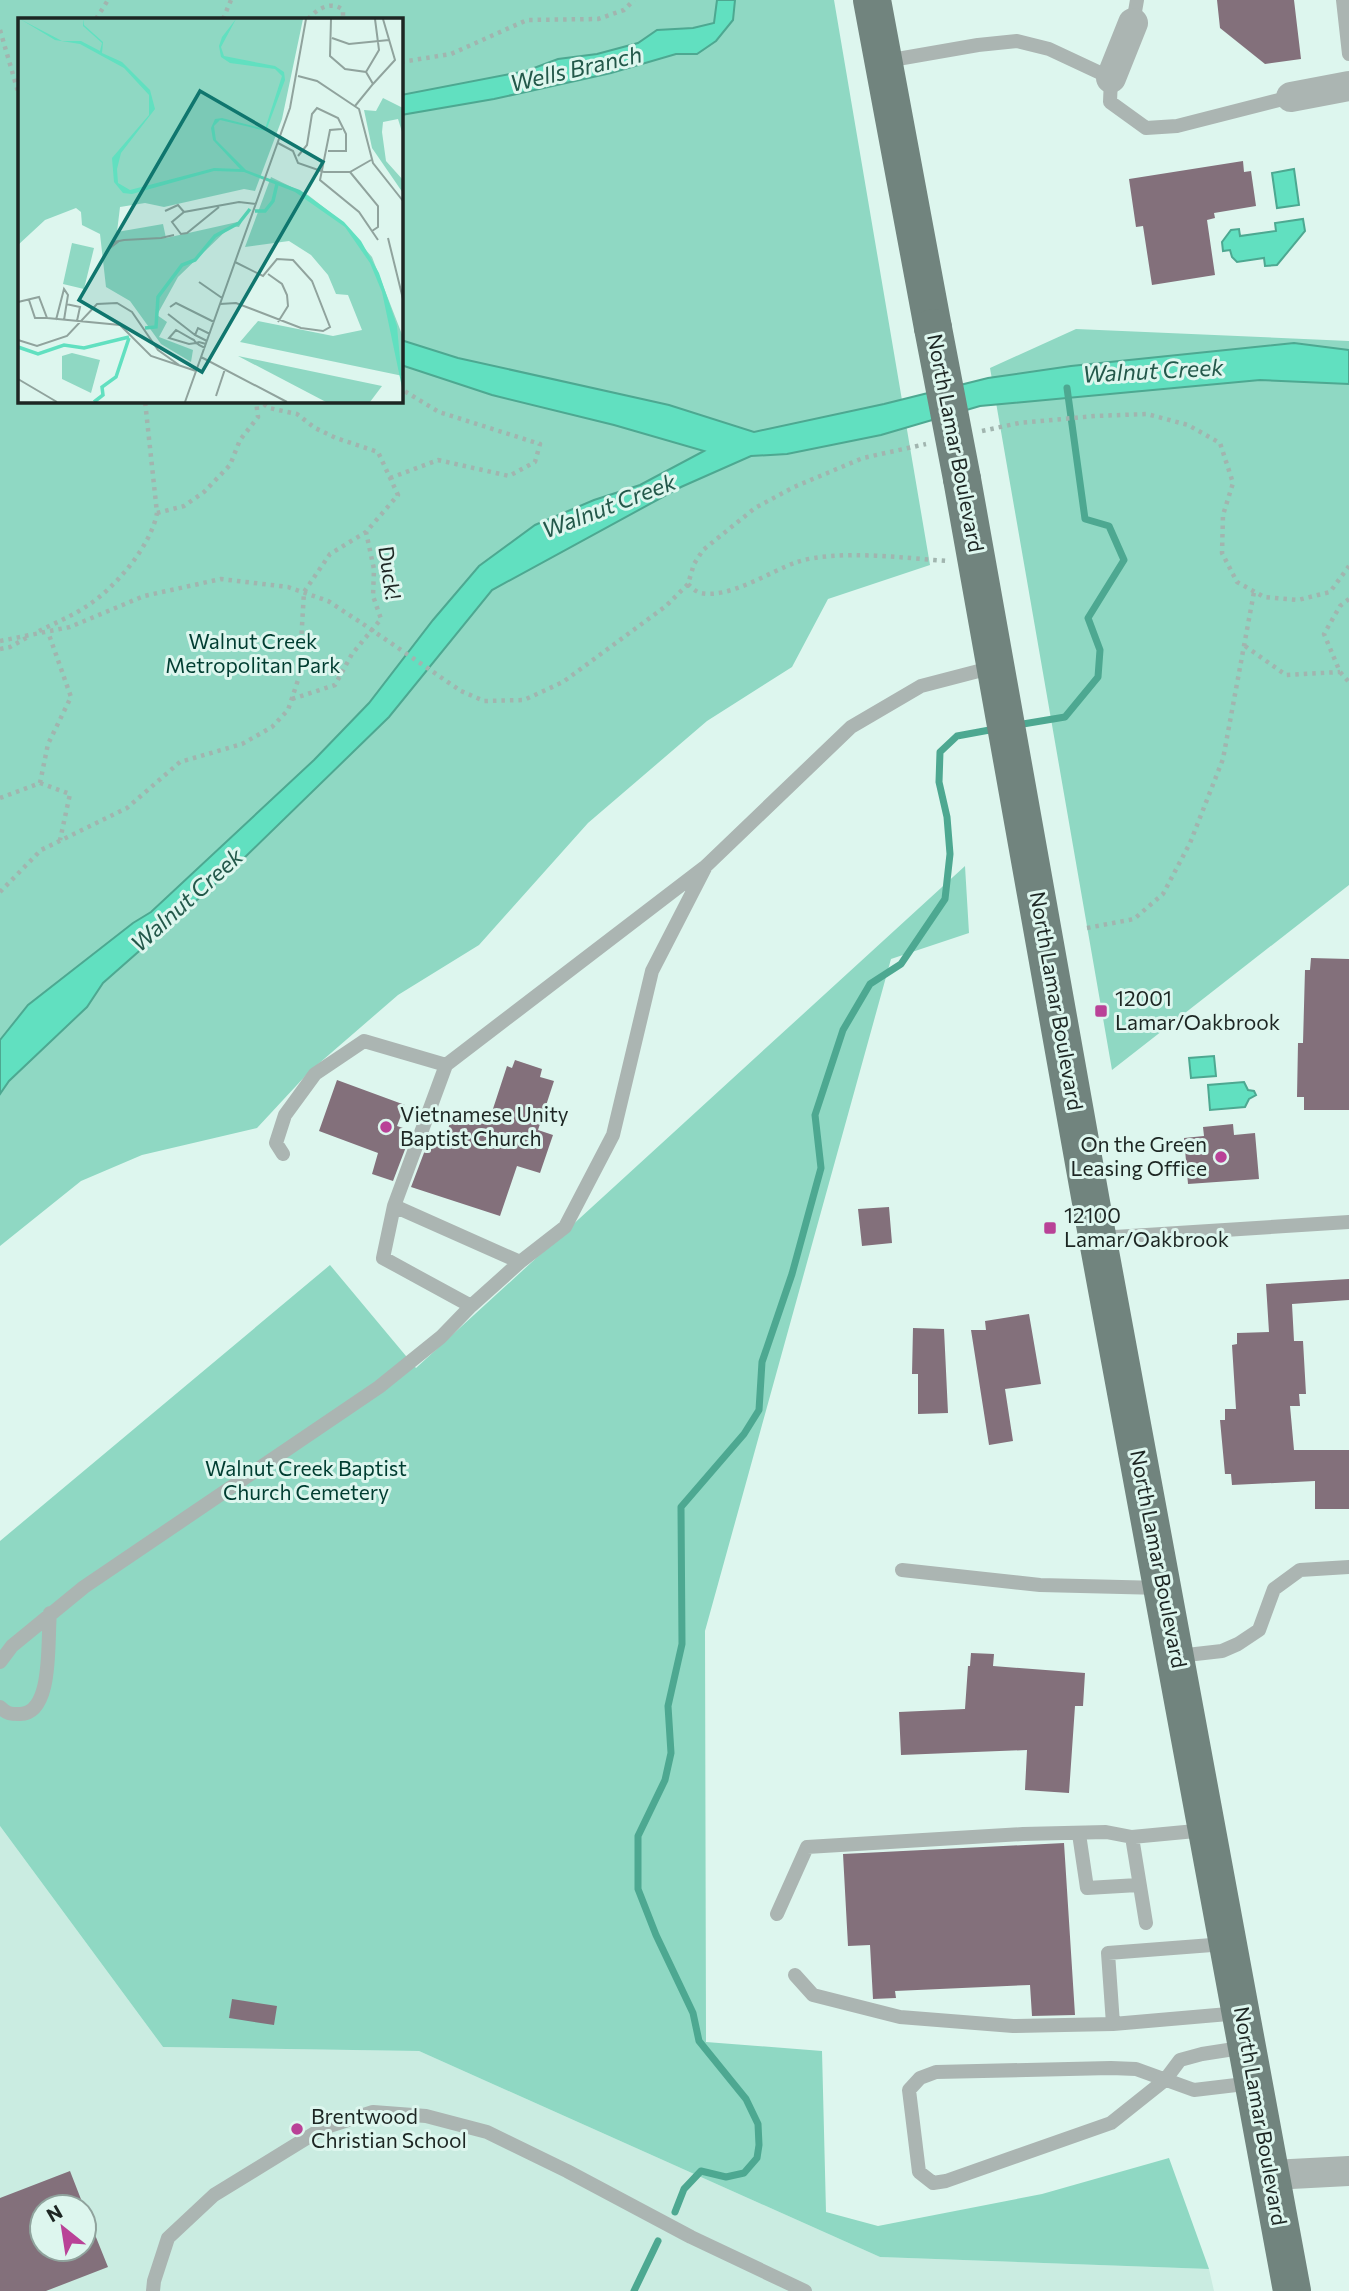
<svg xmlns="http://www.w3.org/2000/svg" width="1349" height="2291" viewBox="0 0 1349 2291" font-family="Commissioner,sans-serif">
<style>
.built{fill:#caece1;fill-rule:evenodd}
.green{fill:#8fd8c3;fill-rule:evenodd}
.water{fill:#61e0c0;stroke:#4da891;stroke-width:2}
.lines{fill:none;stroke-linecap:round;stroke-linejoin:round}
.stream{stroke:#4da891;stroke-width:7}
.building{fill:#83707b}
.path{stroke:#a1b5af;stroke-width:4.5;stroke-dasharray:3.5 5;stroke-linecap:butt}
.service{stroke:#abb5b2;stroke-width:14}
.minor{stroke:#abb5b2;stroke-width:30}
.primary{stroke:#71847e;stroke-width:38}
.path-bridge{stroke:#a1b5af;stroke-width:4.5;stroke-dasharray:3.5 5;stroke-linecap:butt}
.primary-bridge{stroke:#71847e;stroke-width:38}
.poi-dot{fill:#b94297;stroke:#ddf6ee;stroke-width:2.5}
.labels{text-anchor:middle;stroke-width:6;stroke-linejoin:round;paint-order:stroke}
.street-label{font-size:21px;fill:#1d2623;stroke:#ddf6ee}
.park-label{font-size:21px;fill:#003d31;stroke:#ddf6ee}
.poi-label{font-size:21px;fill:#1d2623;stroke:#ddf6ee;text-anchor:start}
.water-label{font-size:23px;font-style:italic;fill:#23584a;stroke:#ddf6ee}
.inset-river{fill:none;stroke:#61e0c0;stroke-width:3.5}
.inset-road{fill:none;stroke:#90a39d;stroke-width:2}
.view{fill:#0f766e;fill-opacity:0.15;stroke:#0f766e;stroke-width:3.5}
.inset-edge{fill:none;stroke:#1d2623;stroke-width:3.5}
</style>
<rect width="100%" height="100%" fill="#ddf6ee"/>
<path class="built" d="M0 1826 163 2047 419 2051 880 2257 1209 2269 1214 2291H0ZM42 2207H84V2249H42Z"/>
<path class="green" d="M0 0H834L930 565 828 599 792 667 707 721 588 823 479 945 398 995 309 1072 257 1128 142 1155 81 1181 0 1246ZM19 19H401V401H19Z
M1076 329 1349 341V885L1112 1070 990 368Z
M965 866 969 933 891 959 705 1631 706 2042 822 2051 826 2212 878 2226 1042 2194 1169 2158 1209 2269 880 2257 419 2051 163 2047 0 1826V1541L330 1265 416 1368Z"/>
<path class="water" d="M717 0H735L733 20 716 41 697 54H676L611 73 494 99 401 115V95L526 71 558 59 597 54 638 43 657 30 693 28 714 23Z
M1294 169 1299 205 1277 208 1272 173Z
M1303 219 1305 231 1277 265 1265 266 1264 258 1237 262 1232 257 1230 250 1223 251 1222 242 1231 230 1239 229 1240 236 1276 231 1275 223Z
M401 340 458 358 669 405 754 432 884 404 988 378 1071 366 1294 343 1349 350V384L1260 380 980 406 881 435 787 454 751 456 681 487 492 590 389 717 239 863 103 983 87 1007 9 1081 0 1094V1040L28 1005 133 923 151 912 314 760 369 703 433 620 479 566 535 525 594 500 640 485 704 451 614 425 492 395 401 365Z
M1214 1056 1216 1076 1191 1078 1189 1058Z
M1244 1082 1248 1090 1254 1091 1256 1095 1249 1099 1245 1107 1210 1110 1208 1085Z"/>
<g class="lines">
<path class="stream" d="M1017 725 1065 717 1098 677 1100 650 1088 618 1124 560 1109 526 1085 519 1067 388
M675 2212 684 2189 701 2171 726 2177 744 2173 757 2158 759 2145 758 2124 746 2099 699 2041 693 2013 656 1935 638 1889V1836L665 1780 671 1753 668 1706 682 1644 681 1507 744 1434 759 1410 762 1362 792 1274 821 1168 815 1115 843 1030 870 984 901 964 945 899 950 854 947 817 939 782 940 752 957 736 995 729
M634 2291 658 2241"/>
</g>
<path class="building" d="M1217 0H1294L1301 59 1265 64 1220 28Z
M1243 161 1244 172 1251 171 1256 206 1214 213 1215 218 1207 220 1215 275 1152 285 1143 226 1136 227 1129 179Z
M1311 958 1349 959V1110H1304V1097H1297L1298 1043H1303L1305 970H1310Z
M515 1060 542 1069 540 1077 554 1081 538 1130 553 1135 540 1173 517 1166 500 1216 411 1187 430 1137 444 1141 452 1117 459 1119 461 1112 489 1121 507 1066 512 1068Z
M337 1080 405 1105 397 1126 412 1131 393 1181 372 1174 378 1153 319 1131Z
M1233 1124 1234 1135 1255 1133 1259 1179 1188 1184 1184 1138 1204 1136 1203 1127Z
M889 1207 892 1243 862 1246 858 1209Z
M1349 1279V1300L1292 1304 1294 1341H1303L1306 1394H1299L1300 1406H1290L1294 1450H1349V1509H1315V1481L1232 1485 1231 1474H1225L1220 1420H1225V1409H1236L1232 1345 1237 1344V1333L1269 1332 1266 1284Z
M1029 1314 1041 1384 1005 1389 1013 1441 989 1445 971 1330H986L985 1321Z
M913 1328 944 1329 948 1413 918 1414V1374H912Z
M971 1653 994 1654 993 1666 1085 1673 1083 1706H1075L1069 1793 1025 1790 1027 1750 901 1755 899 1712 965 1709 968 1666H970Z
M1064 1843 1075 2015 1032 2016 1030 1985 895 1991 896 1998 873 1999 870 1945 848 1946 843 1854Z
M232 1999 277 2006 274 2025 229 2018Z
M70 2171 84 2207H42V2249H84L85 2210 108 2267 46 2291H0V2198Z"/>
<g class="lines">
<path class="path" d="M96 19 108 0
M223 19 231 0
M308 19C317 9 331 0 343 10V19
M0 30 19 95
M401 62 451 54 527 20 598 19 624 10 634 0
M982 431 1019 423 1095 416 1147 414 1188 425 1220 443 1233 483 1223 515 1222 553 1237 582 1264 597 1298 600 1330 592 1349 566
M390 478 438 460 509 476 535 462 540 444 439 412 401 389
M157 513 184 506 204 492 230 465 240 440 258 417 256 401
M688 584C692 588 696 592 701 593 729 599 771 571 797 562 838 549 904 558 947 561
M1349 599 1340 606 1324 634 1340 672 1349 682
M39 631C55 623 72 616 87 606 115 588 151 546 157 513L145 401
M0 641 70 627 144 596 221 579 288 587 328 601 363 624
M1245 646 1286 675 1340 672
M0 649 10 647 28 637
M461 691 484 701 524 700 563 682 666 606 688 584 694 564 703 550 755 508 794 487 863 458 926 444
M292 699 335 685 352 654 381 619 373 596 374 569 366 532
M40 783 70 794 60 840
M0 798 40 783 48 744 71 697 48 632
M0 892 41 850 127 808 180 762 242 744 272 727 288 710 299 677 304 592 330 554 366 532 398 495 378 452 336 438 315 428 297 414 269 408 260 401
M1087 928 1134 919 1163 894 1190 843 1223 759 1254 592"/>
<path class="service" d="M1343 0 1349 54
M1133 23 1137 0
M886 61 978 45 1017 41 1049 49 1111 78 1110 102 1146 128 1177 126 1291 97
M706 866 652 971 613 1135 565 1227 520 1262 394 1206 446 1065 706 866 851 727 921 686 994 667
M283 1154 276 1143 285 1115 315 1074 364 1041 446 1065
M394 1206 383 1258 471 1306 520 1262
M1099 1238 1349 1222
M902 1570 1040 1585 1162 1588
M1178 1656 1222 1651 1238 1644 1259 1630 1274 1589 1300 1570 1349 1567
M0 1662 12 1646 84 1587 379 1387 441 1337 471 1306
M0 1707C7 1714 10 1714 20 1714 54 1714 47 1638 50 1613
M1079 1834 1087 1888 1138 1885
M1132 1837 1146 1923
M777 1914 807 1847 1023 1834 1106 1832 1132 1837 1206 1830
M1225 1944 1108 1953 1113 2024 1240 2013
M795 1975 813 1995 900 2017 1013 2026 1113 2024
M1247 2047 1202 2054 1180 2060 1165 2080 1111 2123 946 2181 933 2183 919 2172 909 2090 920 2078 936 2072 1111 2068 1136 2069 1194 2090 1253 2083
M153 2291 154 2281 168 2238 214 2195 323 2128 373 2112 426 2116 487 2132 567 2171 691 2237 805 2291"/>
<path class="minor" d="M1111 78 1133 23
M1291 97 1349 86
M1272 2175 1349 2171"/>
<path class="primary" d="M872 0 933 328
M962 479 1094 1219 1292 2291"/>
<path class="path-bridge" d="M363 624 461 691"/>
<path class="primary-bridge" d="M933 328 962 479"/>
</g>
<g class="poi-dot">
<rect x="1094" y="1004" width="14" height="14" rx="3.5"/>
<circle cx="386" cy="1127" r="7"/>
<circle cx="1221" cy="1157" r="7"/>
<rect x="1043" y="1221" width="14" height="14" rx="3.5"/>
<circle cx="297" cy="2129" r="7"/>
</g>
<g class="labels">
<g class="street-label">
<text transform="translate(955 443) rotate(79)" y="7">North Lamar Boulevard</text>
<text transform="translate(389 573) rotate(82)" y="7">Duck!</text>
<text transform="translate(1056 1001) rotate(80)" y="7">North Lamar Boulevard</text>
<text transform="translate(1158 1559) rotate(79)" y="7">North Lamar Boulevard</text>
<text transform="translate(1260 2116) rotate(80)" y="7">North Lamar Boulevard</text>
</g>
<g class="park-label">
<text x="253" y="649">Walnut Creek<tspan x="253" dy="24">Metropolitan Park</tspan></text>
<text x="306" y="1476">Walnut Creek Baptist<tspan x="306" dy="24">Church Cemetery</tspan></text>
</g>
<g class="poi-label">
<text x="1115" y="1006">12001<tspan x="1115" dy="24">Lamar/Oakbrook</tspan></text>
<text x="400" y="1122">Vietnamese Unity<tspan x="400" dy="24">Baptist Church</tspan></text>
<text x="1207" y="1152" text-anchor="end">On the Green<tspan x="1207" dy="24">Leasing Office</tspan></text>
<text x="1064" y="1223">12100<tspan x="1064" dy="24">Lamar/Oakbrook</tspan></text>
<text x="311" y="2124">Brentwood<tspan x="311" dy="24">Christian School</tspan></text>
</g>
<g class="water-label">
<text transform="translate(576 69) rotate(-13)" y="8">Wells Branch</text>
<text transform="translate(1153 371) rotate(-3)" y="8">Walnut Creek</text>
<text transform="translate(609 506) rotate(-21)" y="8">Walnut Creek</text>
<text transform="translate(187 900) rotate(-42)" y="8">Walnut Creek</text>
</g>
</g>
<g transform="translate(18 18)">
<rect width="385" height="385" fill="#ddf6ee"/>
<path d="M0 1H285L264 101 237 173 226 171 146 189 127 185 102 189 99 214 145 206 148 220 224 203 221 209 213 208 160 259 139 297 149 304 141 319 175 332 173 344 143 326 112 283 88 269 82 216 64 207 63 194 58 190 27 202 0 227ZM365 80 385 90V117L380 101 365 104 364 114 368 143 385 162V175L354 130 346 92 358 93ZM253 159 290 177 322 202 354 239 385 319V358L222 324 240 303 315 318 344 312 330 277 318 276 310 257 293 237 271 223 227 229ZM54 225 76 230 66 271 45 266ZM54 335 82 342 73 375 44 361V338ZM220 338 364 368 352 384H308Z" fill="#8fd8c3"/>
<path d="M2 1 44 23H63L82 33 84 25 65 8V1L66 7 85 24 84 35 104 44 132 72 137 91 103 135 99 151 100 165 112 172 196 150 222 151 195 122 193 110 197 101 204 100 247 111 264 58 257 51 212 45 203 39 201 28 204 19 218 1 203 29 206 38 257 48 266 54 267 62 248 113 202 102 196 108 198 122 228 152 282 172 326 204 343 223 361 255 379 308 385 374 364 274 352 245 327 209 277 174 226 154 196 153 114 176 105 175 96 164 94 140 131 97V77L106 50 62 26 37 22Z" fill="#61e0c0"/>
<path class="inset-river" d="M237 193H247L255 183 259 166M127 310 138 309 140 279 164 247 177 242 197 218 221 205 232 191M0 329 20 336 46 327 66 330 111 319M76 384 85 377 84 369 98 359 111 320"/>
<path class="inset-road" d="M313 1 312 38 327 51 348 54 355 66 337 88M314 20 331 26 371 22M348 54 361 32 357 1M280 58 299 63 341 91 355 145 385 183M355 66 377 42 365 1M324 111 312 112 302 162 341 194 360 222M260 125 275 133 280 145 306 154H332L353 142M280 138 289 127 294 96 299 90 320 100 328 116V133H310M332 154 360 188V209L354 213M201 189 169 215 163 216 154 204 166 194 221 184 238 186M147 193 160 187 166 194M370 220 385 281M101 223 92 230 96 224 106 222 143 220 156 217M250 256 264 266 269 277 270 288 260 304M181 264 204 280M0 284 21 279 29 300H17L11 282M48 286 62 289 59 303M202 286 218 285 283 310 305 313 312 309 294 263 275 242 259 241 245 258 217 244M152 289 158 285 196 304M150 296 177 317M29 300 102 307 133 338 178 353M38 302 46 271 50 277 46 302M0 322 19 328 49 318 79 286 99 285 114 294 140 332 161 347M189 323 177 317 180 310 192 316M187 330 181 327 180 326 178 325 176 322 174 321 158 312 151 320 171 326 178 325 181 324 188 326M183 339 269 384M0 361 39 384M198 378 207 351M167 384 272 90 288 1"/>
<path class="view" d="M182 73 305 144 184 354 61 282Z"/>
<rect width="385" height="385" class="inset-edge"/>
</g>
<g transform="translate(63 2228) rotate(330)"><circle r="33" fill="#ddf6ee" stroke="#90a39d" stroke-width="2"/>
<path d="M0-5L12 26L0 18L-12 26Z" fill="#b94297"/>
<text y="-10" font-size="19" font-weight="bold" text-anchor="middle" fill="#1d2623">N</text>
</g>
</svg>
